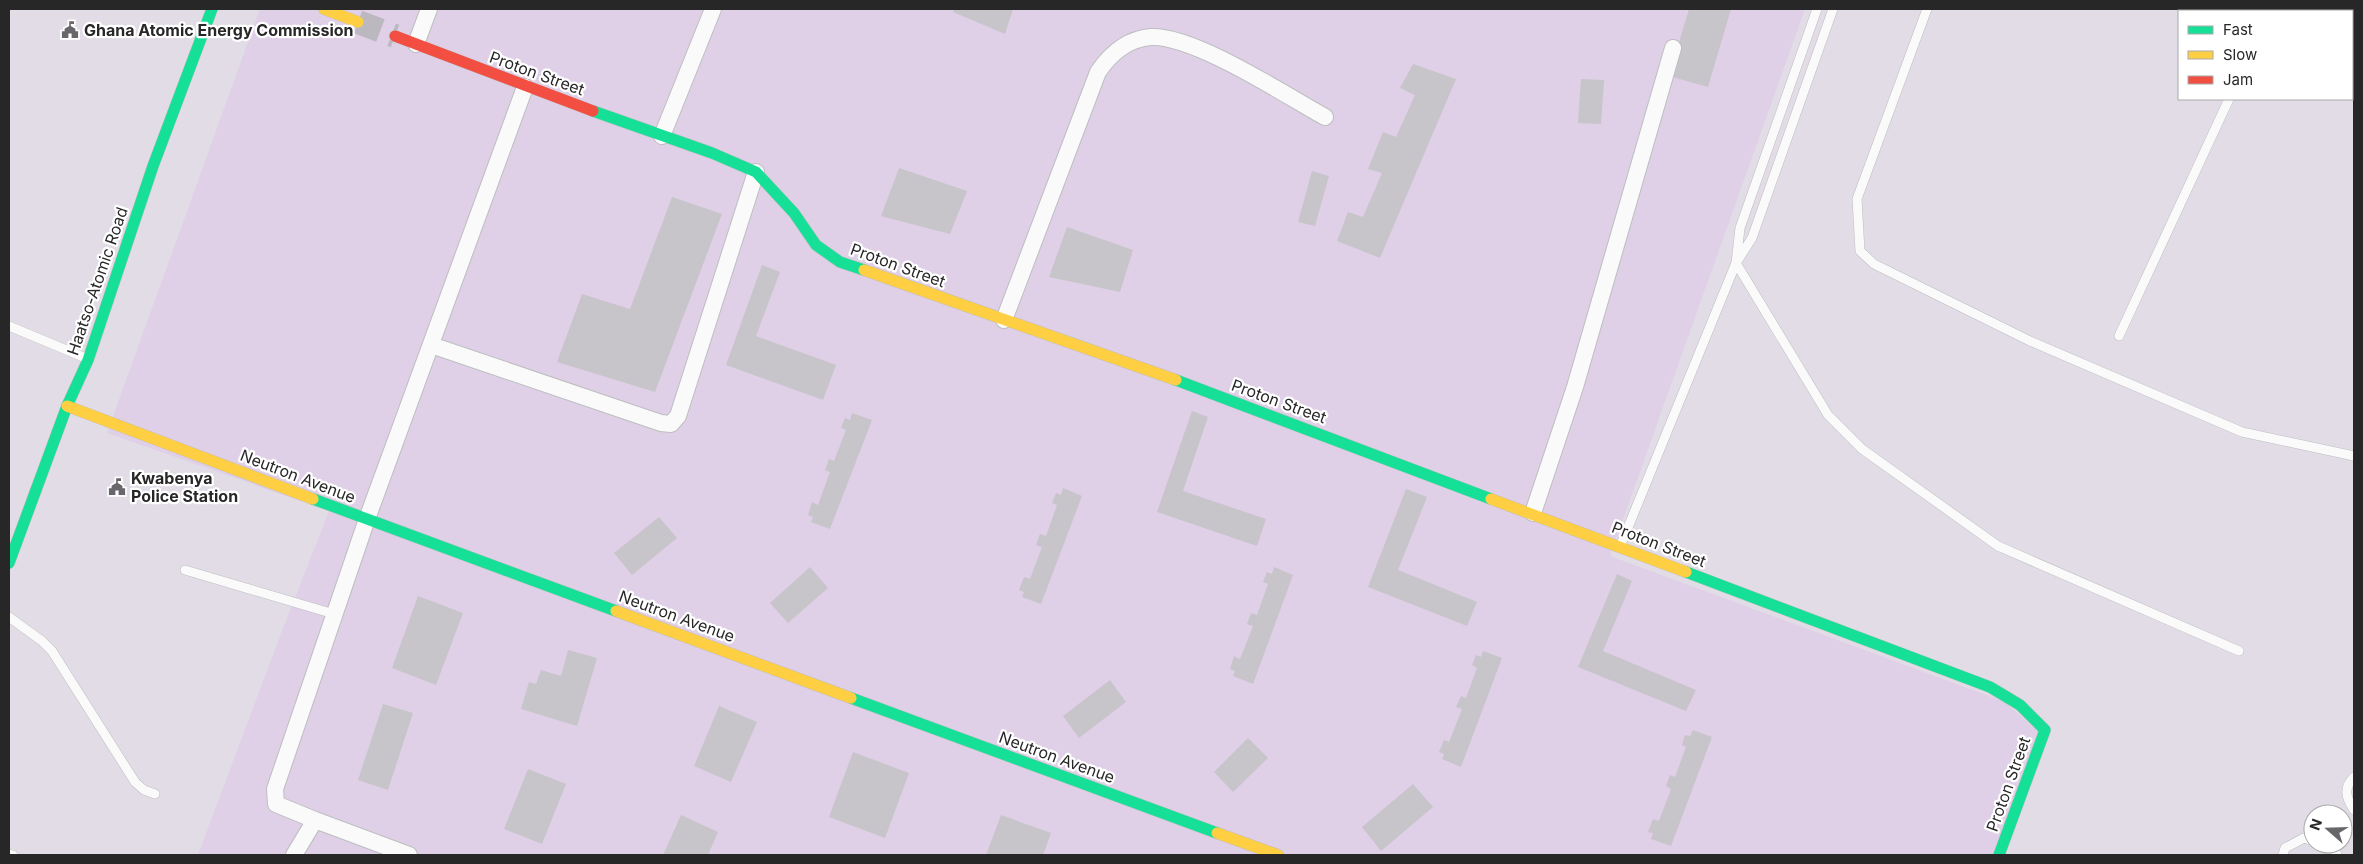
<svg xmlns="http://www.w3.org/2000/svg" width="2363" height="864" viewBox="0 0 2363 864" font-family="Inter,sans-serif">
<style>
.education{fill:#dfd0e8}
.building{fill:#c7c4ca}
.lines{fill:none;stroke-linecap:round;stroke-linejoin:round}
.secondary-tunnel{stroke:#bcb8bf;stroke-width:24;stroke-dasharray:24 12;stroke-linecap:butt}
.lane-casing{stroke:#bdbebf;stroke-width:10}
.street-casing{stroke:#bdbebf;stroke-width:18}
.fast-casing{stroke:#bdbebf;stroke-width:12}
.slow-casing{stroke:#bdbebf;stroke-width:12}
.jam-casing{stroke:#bdbebf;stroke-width:12}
.lane{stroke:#fafafb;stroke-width:9}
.street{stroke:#fafafb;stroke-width:16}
.fast{stroke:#16e098;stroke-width:11}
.slow{stroke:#ffcf43;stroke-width:11}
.jam{stroke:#f24e42;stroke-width:11}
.labels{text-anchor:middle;stroke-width:4.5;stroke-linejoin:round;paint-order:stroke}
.poi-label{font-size:16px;font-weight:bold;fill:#272727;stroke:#fff;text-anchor:start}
.street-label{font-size:16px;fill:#272727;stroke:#fff}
</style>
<rect width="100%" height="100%" fill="#e1dce5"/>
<path class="education" d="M260 9H1805L1610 556 2005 702 2040 733 1997 855H198L277 644 329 511 107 433Z"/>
<path class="building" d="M954 9H1013L1005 34 953 12Z
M1689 9H1731L1708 87 1669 76Z
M1413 64 1456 79 1380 258 1337 241 1348 212 1363 217 1382 173 1368 169 1383 132 1396 137 1415 95 1400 88Z
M1581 79 1604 80 1601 124 1578 123Z
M899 168 967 191 950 234 881 216Z
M1312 171 1329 176 1315 226 1298 222Z
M672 197 722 214 655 392 557 362 582 294 630 309Z
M1067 227 1133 250 1120 292 1049 277Z
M762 265 780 272 756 336 836 365 823 400 726 365Z
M1192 411 1208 417 1183 491 1266 519 1257 546 1157 512Z
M852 413 872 420 830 529 811 522 813 517 808 515 812 502 818 505 830 472 825 470 829 459 834 461 846 430 841 428 845 418 850 420Z
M1063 488 1082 496 1041 604 1022 597 1024 592 1019 590 1024 577 1030 579 1042 547 1036 545 1040 534 1046 536 1057 505 1052 503 1056 493 1061 495Z
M1406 489 1427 497 1398 570 1477 602 1467 626 1368 587Z
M659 517 677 538 632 575 614 553Z
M810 567 828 588 788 623 770 603Z
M1274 567 1293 575 1253 684 1233 676 1235 671 1230 669 1234 656 1240 659 1253 626 1247 624 1251 613 1257 615 1268 584 1263 582 1267 572 1272 574Z
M1617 574 1632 581 1603 651 1696 690 1686 711 1578 667Z
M418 596 463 613 436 685 392 668Z
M568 650 597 658 577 726 521 709 529 682 536 684 541 670 561 676Z
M1483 651 1502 658 1461 767 1442 759 1444 754 1439 752 1444 740 1449 742 1462 709 1456 707 1461 696 1466 698 1477 668 1472 665 1476 655 1481 657Z
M1110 680 1126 702 1079 738 1063 716Z
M383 704 413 713 388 790 358 780Z
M719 706 757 722 731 782 694 766Z
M1693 730 1712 737 1671 846 1651 839 1653 833 1648 832 1653 819 1659 821 1671 789 1666 786 1670 775 1675 777 1686 747 1682 745 1685 735 1690 736Z
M1248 738 1268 758 1233 792 1214 772Z
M853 752 909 773 885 838 829 817Z
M528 769 566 784 542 844 504 829Z
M1413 784 1433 807 1381 851 1362 827Z
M681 815 718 832 708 855H663Z
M1001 815 1051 833 1043 855H986Z"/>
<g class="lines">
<path class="secondary-tunnel" d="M358 22 395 36"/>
<g class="lane-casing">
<path id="lane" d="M1817 9 1740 228 1736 263 1828 415 1862 449 1998 546 2239 651
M1927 9 1857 199 1860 251 1874 264 2030 341 2242 432 2354 456
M2210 9 2215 11
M9 326 88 359
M2119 336 2229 99
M1620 547 1736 263 1752 238 1833 9
M185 570 334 614
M9 617 42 641 52 651 135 782 144 790 155 794
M2354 777C2343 788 2346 798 2354 810
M2321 844 2335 850 2337 855
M9 854 13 855
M2283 855 2285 848 2304 838 2313 841"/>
</g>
<g class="street-casing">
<path id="street" d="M416 44 429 9
M662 136 713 9
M1004 320 1098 72C1111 53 1127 39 1151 37 1194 35 1285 95 1325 117
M431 345 661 423 671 424 678 416 756 172
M1533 513 1575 387 1673 48
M294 855 315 820
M409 855 315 820 276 804 275 789 367 519 525 87"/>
</g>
<g class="fast-casing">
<path id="fast" d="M593 111 712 153 756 172 794 213 816 245 840 262 864 270
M1176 380 1491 499
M313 499 616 611
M9 563 67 406 88 360 153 166 212 9
M1686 572 1990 687 2020 705 2045 730 1999 855
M851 698 1217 833"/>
</g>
<g class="slow-casing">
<path id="slow" d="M324 9 358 22
M864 270 1176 380
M67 406 313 499
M1491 499 1686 572
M616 611 851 698
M1217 833 1278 855"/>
</g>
<g class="jam-casing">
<path id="jam" d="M395 36 593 111"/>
</g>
<use href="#lane" class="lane"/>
<use href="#street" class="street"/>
<use href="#fast" class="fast"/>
<use href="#slow" class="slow"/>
<use href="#jam" class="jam"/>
</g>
<defs>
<g id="civic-bare" transform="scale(1.35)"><path d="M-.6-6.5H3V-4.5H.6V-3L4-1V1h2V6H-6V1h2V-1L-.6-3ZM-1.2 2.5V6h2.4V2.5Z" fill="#68666a" stroke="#fff" stroke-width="2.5" paint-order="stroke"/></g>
</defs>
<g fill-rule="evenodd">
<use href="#civic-bare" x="70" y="30"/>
<use href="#civic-bare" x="117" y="487"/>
</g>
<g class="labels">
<g class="poi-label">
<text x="84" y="36">Ghana Atomic Energy Commission</text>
<text x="131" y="484">Kwabenya<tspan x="131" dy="18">Police Station</tspan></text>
</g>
<g class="street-label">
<text transform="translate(537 73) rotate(20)" y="6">Proton Street</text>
<text transform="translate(898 265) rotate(20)" y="6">Proton Street</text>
<text transform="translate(97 281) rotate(-71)" y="6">Haatso-Atomic Road</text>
<text transform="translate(1279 401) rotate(20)" y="6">Proton Street</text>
<text transform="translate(298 476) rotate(21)" y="6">Neutron Avenue</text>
<text transform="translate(1659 544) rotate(21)" y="6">Proton Street</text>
<text transform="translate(677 616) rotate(20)" y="6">Neutron Avenue</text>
<text transform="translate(1057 757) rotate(20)" y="6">Neutron Avenue</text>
<text transform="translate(2008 784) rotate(-70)" y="6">Proton Street</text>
</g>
</g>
<rect width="2363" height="864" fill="none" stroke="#272727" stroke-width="20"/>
<rect x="2178" y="10" width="175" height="90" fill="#ffffff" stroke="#a9a9a9"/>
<rect x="2188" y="26" width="25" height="8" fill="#16e098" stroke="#a9a9a9"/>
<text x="2223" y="35" font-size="15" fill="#272727">Fast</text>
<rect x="2188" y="51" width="25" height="8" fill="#ffcf43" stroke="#a9a9a9"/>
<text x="2223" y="60" font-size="15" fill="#272727">Slow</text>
<rect x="2188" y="76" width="25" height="8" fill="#f24e42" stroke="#a9a9a9"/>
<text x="2223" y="85" font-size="15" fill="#272727">Jam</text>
<g transform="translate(2328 829) rotate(290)"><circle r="24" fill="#ffffff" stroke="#a9a9a9"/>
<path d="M0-4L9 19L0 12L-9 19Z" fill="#68666a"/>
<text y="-8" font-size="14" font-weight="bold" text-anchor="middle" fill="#272727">N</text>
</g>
</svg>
